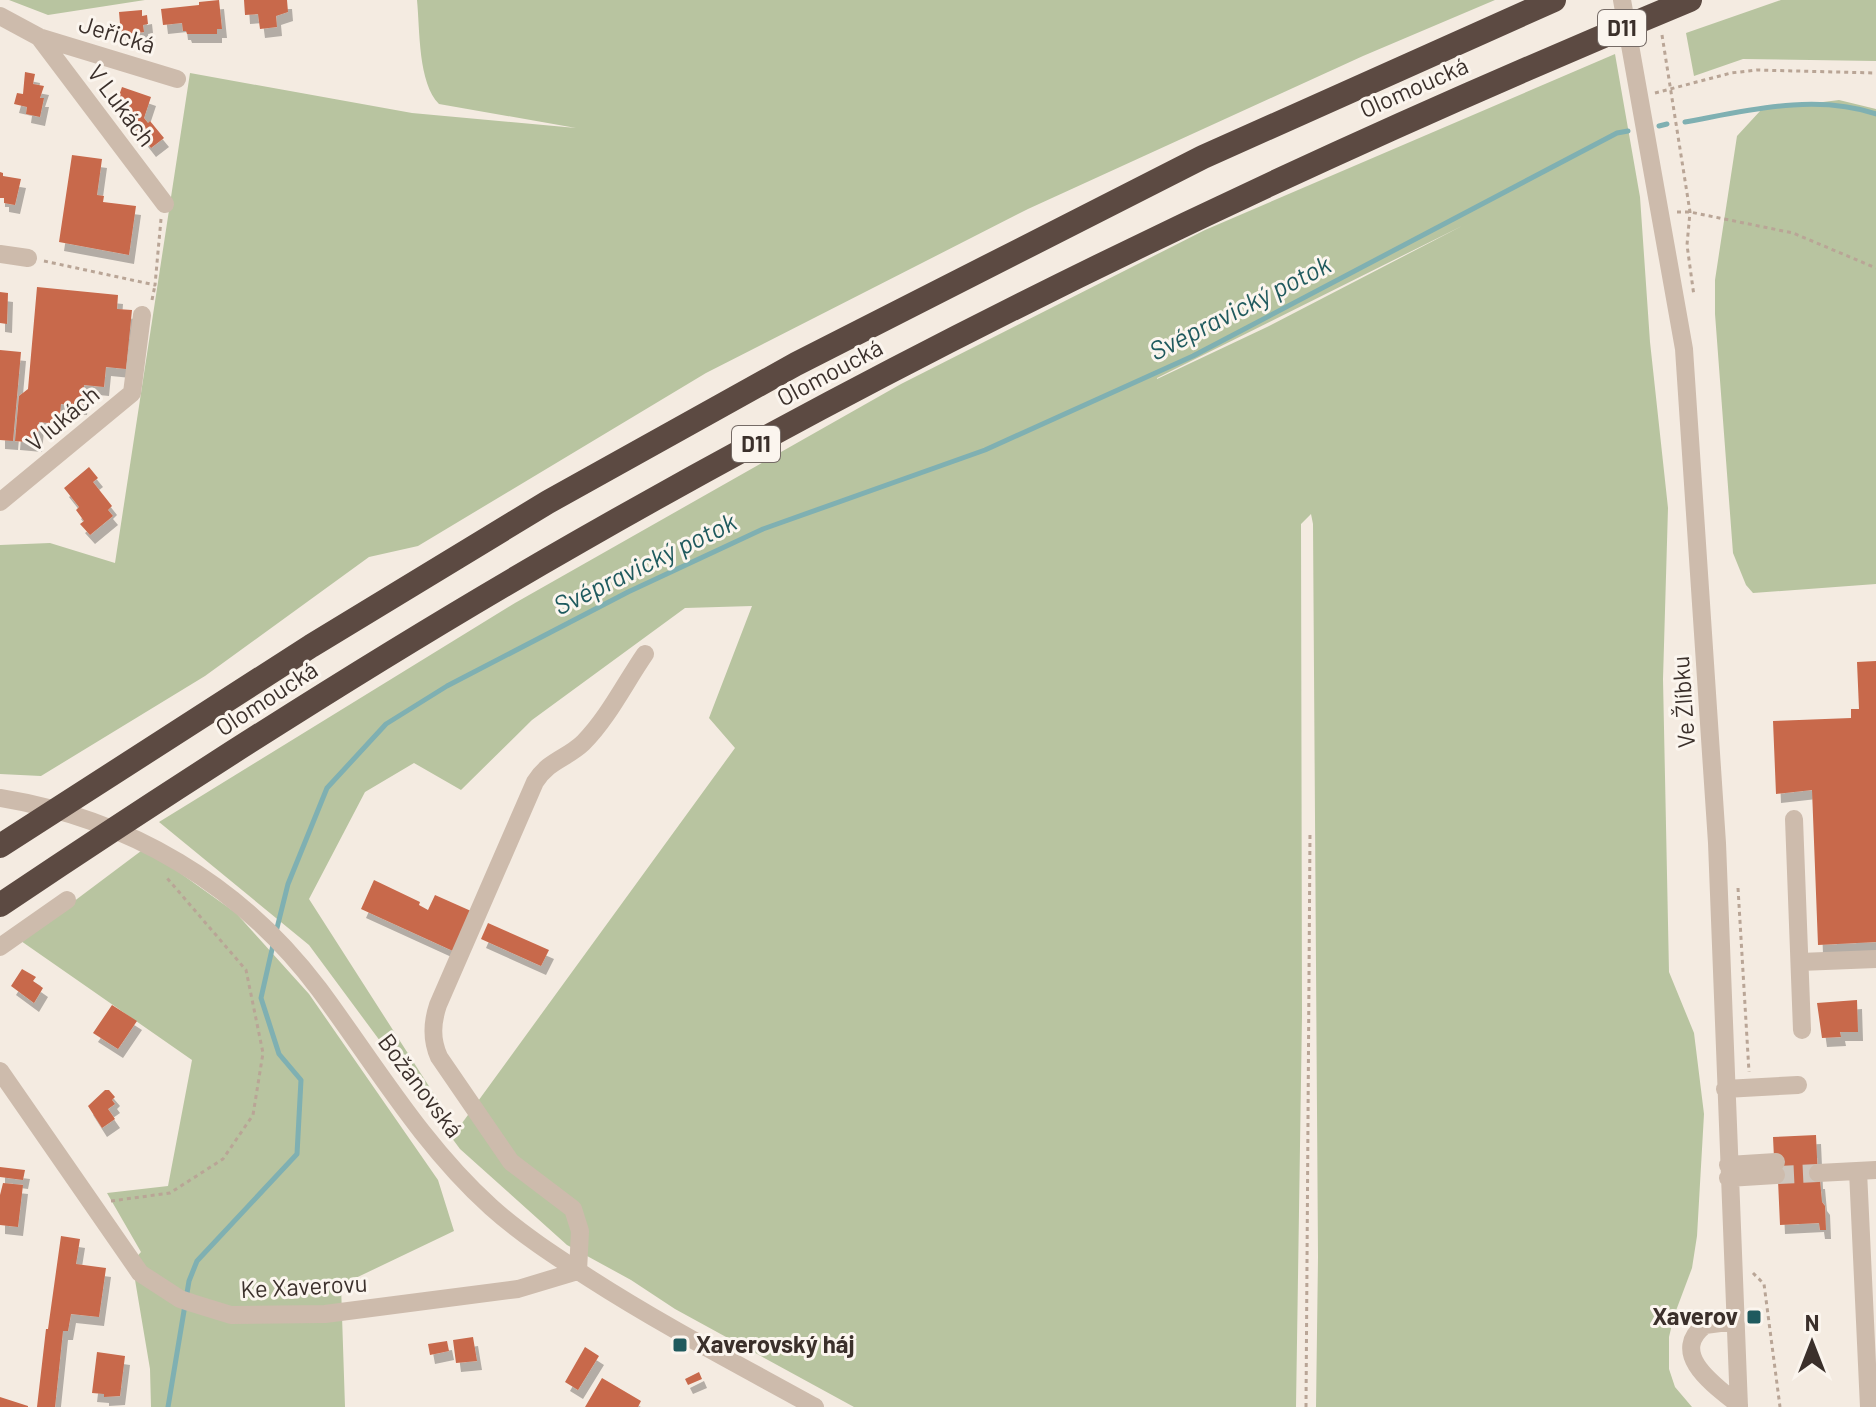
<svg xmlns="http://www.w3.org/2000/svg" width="1876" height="1407" viewBox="0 0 1876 1407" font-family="Barlow,sans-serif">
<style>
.green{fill:#b8c4a0;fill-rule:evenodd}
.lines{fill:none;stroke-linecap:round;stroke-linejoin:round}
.stream{stroke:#7fb0b2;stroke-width:5}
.building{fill:#c8694b;filter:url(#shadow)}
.minor-tunnel{stroke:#cfc6bd;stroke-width:18;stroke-dasharray:18 9;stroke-linecap:butt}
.path{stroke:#b9a596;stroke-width:3;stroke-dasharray:4 4;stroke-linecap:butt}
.minor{stroke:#cdbbac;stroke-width:18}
.highway{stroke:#5c4a42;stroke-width:24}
.poi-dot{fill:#1f5a5e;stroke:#fbf5ee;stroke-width:3}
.labels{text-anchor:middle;stroke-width:6;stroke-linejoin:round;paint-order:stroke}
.shield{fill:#fbf5ee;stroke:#756b66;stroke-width:2}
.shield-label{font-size:22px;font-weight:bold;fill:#3b302b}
.street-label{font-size:24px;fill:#3b302b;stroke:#fbf5ee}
.poi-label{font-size:24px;font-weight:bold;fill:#3b302b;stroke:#fbf5ee;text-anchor:end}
.water-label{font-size:26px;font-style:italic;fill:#1f5a5e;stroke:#fbf5ee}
</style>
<defs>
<filter id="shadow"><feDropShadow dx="5" dy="9" stdDeviation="0" flood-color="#0004"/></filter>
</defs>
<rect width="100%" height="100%" fill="#f4ebe1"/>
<path class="green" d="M9 0H145L48 15Z
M417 0H1495L1363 56 1028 209 706 373 418 546 369 557 205 676 41 776 0 774V545L50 543 115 563 190 73 412 113 576 128 439 104C418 83 420 30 417 0Z
M1781 0H1876V61L1743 59 1694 76 1686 33Z
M1615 54 1640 197 1650 342 1668 508 1663 679 1669 972 1694 1033 1704 1114 1697 1236 1692 1268 1674 1316 1669 1337V1369L1675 1387 1692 1407H1316L1318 1257 1313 524 1311 514 1301 524 1302 1016 1296 1407H854L675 1309 631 1280 567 1245 460 1149 309 945 159 822 515 603 901 384 1205 230ZM1462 226 1267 327 1157 379V378ZM752 606 709 718 735 748 457 1130 309 899 365 792 414 763 461 790 532 720 685 608Z
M1839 100 1876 109V584L1753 593 1746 585 1733 553 1715 314V280L1737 136 1761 110Z
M145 848 236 913 309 994 438 1180 454 1231 341 1285 345 1407H151L150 1369 132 1262 141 1252 107 1193 168 1186 192 1060 21 941Z"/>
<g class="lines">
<path class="stream" d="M1685 122C1746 111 1814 93 1876 114
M1659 126 1667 124
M276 932 288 884 327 788 386 724 447 686 628 592 763 529 985 450 1193 356 1617 133 1628 131
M168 1407 189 1281 197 1261 297 1154 301 1080 279 1054 261 998 273 945"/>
</g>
<path class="building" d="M219 0 222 29H217V34H187L186 31H183L182 23 163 25 161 9 199 5V2Z
M244 0H287L288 12 276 16 277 27 260 29 258 14 245 15Z
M142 10V16L147 15 148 24 143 25 144 32 121 35 119 12Z
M25 72 35 74 33 84 44 86 40 98H44L40 117 26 114 27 107 14 104 17 93 23 94Z
M122 87 151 97 144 118 148 123 150 121 164 138 151 148 129 120 125 118 126 116 116 104Z
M72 155 102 159 97 195 104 196 103 202 136 206 129 255 59 242Z
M0 172 3 173V176L21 179 15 205 4 203V198H0Z
M37 287 118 295 117 309 132 310 126 369 106 367 104 387 84 385 82 406 61 404 59 424 39 422 37 443 15 441 19 396 28 389Z
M0 292 8 293 7 324 0 323Z
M0 350 21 352 13 441 0 440Z
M89 467 98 478 93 482 112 506 108 510 113 516 90 535 80 524 84 521 76 510 79 507 64 488Z
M1876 661V942L1818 945 1812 790 1776 794 1773 721 1851 718V709H1859L1857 662Z
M374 880 420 902 419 905 428 910 435 895 471 911 453 951 361 909Z
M488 923 549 950 541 966 481 939Z
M22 969 36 977 33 981 43 988 34 1003 11 986Z
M1857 1000 1858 1032H1840L1841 1037 1822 1038 1817 1003Z
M112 1005 137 1021 118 1049 93 1033Z
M105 1090H109L115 1097 112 1100 115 1104 108 1109 115 1119 102 1128 88 1106Z
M1816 1135 1818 1180H1820L1822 1202 1825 1206 1826 1230H1820L1819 1223 1780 1225 1777 1158H1774L1773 1137Z
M0 1167 25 1170 23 1180 0 1177Z
M3 1183 23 1185 18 1227 0 1225V1195Z
M61 1236 80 1239 76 1264 106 1268 99 1317 71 1314 68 1331H63L55 1407H37L46 1329H48Z
M473 1337 477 1361 456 1363 453 1340Z
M447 1341 449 1351 430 1355 428 1344Z
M585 1347 599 1356 578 1390 565 1382Z
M97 1352 125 1356 120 1396 104 1397V1394L92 1393Z
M699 1372 702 1379 688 1385 685 1379Z
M602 1378 641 1401 638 1407H585Z
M0 1397 28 1406V1407H0Z"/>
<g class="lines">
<path class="minor-tunnel" d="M1776 1175 1818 1173"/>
<path class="path" d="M1662 35 1690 212 1687 245 1694 296
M1655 93 1731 73 1757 70 1876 73
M1677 212H1690L1793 233 1876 268
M44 261 155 285 161 219
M152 300 155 285
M1738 888 1749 1072
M111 1201 170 1193 223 1159 253 1115 263 1053 246 970 167 878
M1753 1273 1764 1284 1780 1407
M1306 1407 1310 832"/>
<path class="minor" d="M1622 0 1684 349 1717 843 1739 1407
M0 16 39 37 177 79
M39 37 165 204
M0 254 28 258
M0 502 132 393 142 315
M0 798C129 819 240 884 319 989 374 1063 422 1145 491 1207 521 1234 555 1256 589 1278 662 1325 739 1365 815 1407
M1794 819 1802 1030
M0 947 67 900
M1800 962 1876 959
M0 1071 140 1273 180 1299 192 1303 231 1315 325 1314 518 1289 578 1271
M1725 1089 1798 1085
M1728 1165 1776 1162
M1858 1171 1869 1407
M1818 1173 1876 1170
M1728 1178 1776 1175
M578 1271 580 1231 573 1209 511 1162 439 1057C431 1039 432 1023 438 1005L535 782C549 760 566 759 583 743 608 718 625 683 645 654
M1735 1321 1705 1325C1667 1354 1717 1387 1739 1405"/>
<path class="highway" d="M0 846 311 646 548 502 796 364 1203 157 1554 0
M0 905C189 778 382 654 580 541 938 336 1310 157 1690 0"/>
</g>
<g class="poi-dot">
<rect x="1746" y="1309" width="16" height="16" rx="4"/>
<rect x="672" y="1337" width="16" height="16" rx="4"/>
</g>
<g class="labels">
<g class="shield">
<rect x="1598" y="10" width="48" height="36" rx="6"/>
<rect x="732" y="426" width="48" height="36" rx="6"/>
</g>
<g class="shield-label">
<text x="1622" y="36">D11</text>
<text x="756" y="452">D11</text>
</g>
<g class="street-label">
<text transform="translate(117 35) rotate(17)" y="8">Jeřická</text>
<text transform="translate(1414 88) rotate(-24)" y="8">Olomoucká</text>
<text transform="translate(121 106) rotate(53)" y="8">V Lukách</text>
<text transform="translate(830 373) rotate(-28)" y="8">Olomoucká</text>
<text transform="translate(63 419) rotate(-40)" y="8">V lukách</text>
<text transform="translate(267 699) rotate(-33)" y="8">Olomoucká</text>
<text transform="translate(1684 702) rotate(-94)" y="8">Ve Žlíbku</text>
<text transform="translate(420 1086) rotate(53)" y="8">Božanovská</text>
<text transform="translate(304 1287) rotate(-3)" y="8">Ke Xaverovu</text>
</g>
<g class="poi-label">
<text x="1738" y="1325">Xaverov</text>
<text x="696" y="1353" text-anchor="start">Xaverovský háj</text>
</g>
<g class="water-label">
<text transform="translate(1240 308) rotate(-27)" y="9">Svépravický potok</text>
<text transform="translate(645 564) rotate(-26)" y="9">Svépravický potok</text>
</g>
</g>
<g transform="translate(1812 1343)" stroke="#fbf5ee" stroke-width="6" paint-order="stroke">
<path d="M0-6L14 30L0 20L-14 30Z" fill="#3b302b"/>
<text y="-12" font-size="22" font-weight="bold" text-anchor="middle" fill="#3b302b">N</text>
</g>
</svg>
